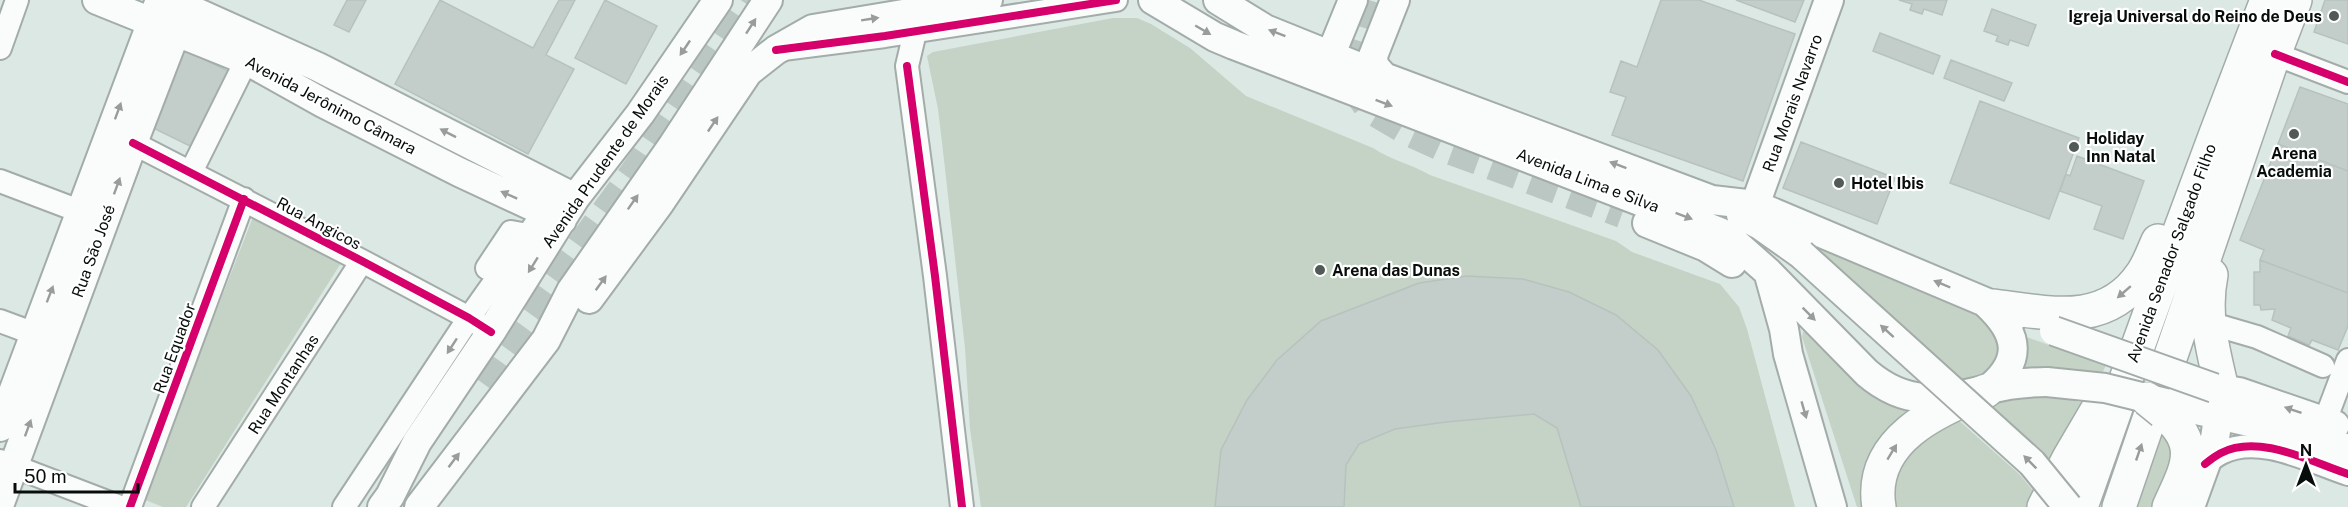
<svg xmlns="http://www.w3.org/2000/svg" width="2348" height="507" viewBox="0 0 2348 507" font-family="'Public Sans',sans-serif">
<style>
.green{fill:#c4d3c6}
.building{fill:#c3cecb;stroke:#b7c2bf;stroke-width:1.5}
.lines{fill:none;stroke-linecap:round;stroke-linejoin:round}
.major-tunnel{stroke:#bbc7c3;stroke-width:28;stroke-dasharray:28 14;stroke-linecap:butt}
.minor-casing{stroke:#a3aca9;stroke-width:26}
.major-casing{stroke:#a3aca9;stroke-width:32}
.highway-casing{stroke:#a3aca9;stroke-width:36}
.minor{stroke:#fafcfb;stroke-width:22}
.major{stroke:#fafcfb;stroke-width:28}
.highway{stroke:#fafcfb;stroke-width:33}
.major-bridge-casing{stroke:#a3aca9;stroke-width:32;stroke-linecap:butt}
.highway-bridge-casing{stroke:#a3aca9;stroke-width:36;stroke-linecap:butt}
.major-bridge{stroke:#fafcfb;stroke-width:28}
.highway-bridge{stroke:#fafcfb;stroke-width:33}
.cycleway-casing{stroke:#fff;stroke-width:11}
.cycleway{stroke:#d6006c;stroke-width:8}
.oneway{fill:#989c9b}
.poi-dot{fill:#515a57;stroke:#fff;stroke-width:2}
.labels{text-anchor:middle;stroke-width:4.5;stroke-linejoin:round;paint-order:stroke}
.poi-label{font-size:16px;font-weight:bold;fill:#060d0b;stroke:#fff;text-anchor:start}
.street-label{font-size:16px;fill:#060d0b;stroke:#fff}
</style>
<rect width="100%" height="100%" fill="#dbe8e4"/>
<path class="green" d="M1113 18H1137L1151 24 1190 48 1246 96 1373 148C1391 160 1411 164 1430 175L1616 241 1632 252 1720 284 1739 307 1747 329 1795 507H981L970 429 965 348 943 151 938 109 927 56 933 52Z
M253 217 343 260 186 507H163L143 499Z
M1802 236 1996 323 2002 369 1966 384Z
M1813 330 1925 408 1869 507H1857L1802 337 1803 332Z
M2018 334 2106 365 2101 376 2063 369 2014 372Z
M2045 395 2055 396 2087 404 2057 473 1987 406 2014 399Z
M1955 417 2019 474 2041 500 2039 507H1887L1903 450Z
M2161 426 2178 436 2161 507H2132Z"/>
<path class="building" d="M347 0H366L349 32 334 25Z
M440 0 533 48 559 0H575L546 55 574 69 528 154 395 84Z
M605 0 657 26 626 84 575 58Z
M1661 0H1699L1795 34 1743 181 1612 135 1626 97 1610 92 1621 61 1637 67Z
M1736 0H1804L1795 22Z
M1899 0H1947L1942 15 1924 9 1922 14 1910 10 1912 4Z
M2325 0H2348V44L2314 32Z
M1992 9 2036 25 2028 46 2010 40 2008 45 1996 41 1998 36 1984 31Z
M1880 33 1940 56 1933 74 1873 51Z
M183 49 230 72 192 147 149 126Z
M1951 60 2012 83 2004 101 1944 78Z
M2300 87 2348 104V171L2278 144Z
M1980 101 2079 138 2049 219 1950 183Z
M1801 142 1895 178 1877 224 1783 188Z
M2278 144 2348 171V293L2260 260 2264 250 2240 240Z
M2077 156 2144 181 2123 239 2094 229 2102 206 2060 191 2066 174 2070 176Z
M2260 260 2348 293V326L2338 350 2312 340 2309 345 2288 336 2291 328 2272 320 2275 309 2261 310 2260 305H2254V272H2260Z
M1467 276 1523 279 1569 292 1616 315 1658 350 1691 396 1716 450 1734 507H1581L1557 428 1534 414 1446 422 1395 429 1359 444 1346 465 1344 507H1215L1221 450 1247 400 1277 360 1321 321 1419 283Z"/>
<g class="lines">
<path class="major-tunnel" d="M1369 0 1354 47 1350 72 1356 91 1369 109 1408 132 1443 148 1622 214
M338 94 392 120
M481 382 634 172 752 0"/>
<g class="minor-casing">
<path id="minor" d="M915 32 907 66 935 276 962 507
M0 48 17 0
M783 49 885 36 1116 0
M2275 54 2348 82
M133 143 362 261 469 318 491 332
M191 172 253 47
M0 181 95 217
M487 268 511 232 528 235
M0 321 35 334
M2209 323 2257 337 2323 366
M2325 421 2348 360
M0 461 120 507
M2205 464C2210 460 2215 456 2221 453 2259 433 2311 462 2348 474
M130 507 244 199
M203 507 362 261
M344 507 469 318 545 211"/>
</g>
<g class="major-casing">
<path id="major" d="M97 0 246 60 323 103 459 172 562 220
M169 0 318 67 575 198
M1153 0 1215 37 1234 45 1720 232 1733 241 1768 272 1867 373C1915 414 1954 395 2009 385 2022 383 2034 382 2047 382
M1218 0 1265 29 1384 77 1712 200 1755 205 2016 315
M1331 54 1353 0
M1384 77 1374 66 1373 56 1395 0
M1755 205 1829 0
M1741 215 1760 225 1801 254
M1647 223 1706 247 1732 263
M1769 275 1784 329 1788 354 1832 507
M589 299 659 204 748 72 776 50 813 29 988 0
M2214 388 2239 392 2335 425
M1986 391C2023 362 2020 335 1987 304
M2166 403 2297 433 2348 449
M0 427 160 0
M0 503 133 143 188 0
M382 507 390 496 417 442 491 332 575 198 640 114 718 0
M419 507 546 340 571 291 673 145 768 0
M2190 507 2215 438 2221 397"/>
</g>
<g class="highway-casing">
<path id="highway" d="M2211 275C2203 314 2213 351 2222 389
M1994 306C2048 313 2106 328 2142 274 2149 264 2153 252 2158 241
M2163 412C2202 445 2187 467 2169 507
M1879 507C1868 441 1936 410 1986 391
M2044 507 2069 458 2103 400
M2081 507C2140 337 2202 168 2267 0
M2119 507 2272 60 2295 0"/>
</g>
<use href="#minor" class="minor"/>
<use href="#major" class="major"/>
<use href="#highway" class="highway"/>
<g class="major-bridge-casing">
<path id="major-bridge" d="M1801 254 2032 463 2068 507
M2054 331 2214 388
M2047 382 2105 388 2166 403"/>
</g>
<g class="highway-bridge-casing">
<path id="highway-bridge" d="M2147 399 2163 412"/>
</g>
<use href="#major-bridge" class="major-bridge"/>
<use href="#highway-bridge" class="highway-bridge"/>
<g class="cycleway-casing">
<path id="cycleway" d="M776 50 885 36 1116 0
M2275 54 2348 82
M907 66 935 276 962 507
M133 143 362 261 469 318 491 332
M2205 464C2210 460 2215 456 2221 453 2259 433 2311 462 2348 474
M130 507 244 199"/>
</g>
<use href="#cycleway" class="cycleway"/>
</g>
<defs><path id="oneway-solid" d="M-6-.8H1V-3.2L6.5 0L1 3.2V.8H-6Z" transform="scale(1.5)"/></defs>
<g class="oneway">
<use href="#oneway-solid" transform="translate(870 19) rotate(-9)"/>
<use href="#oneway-solid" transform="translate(751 26) rotate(-57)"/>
<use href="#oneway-solid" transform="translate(1203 30) rotate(30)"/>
<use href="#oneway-solid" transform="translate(1277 33) rotate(-159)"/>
<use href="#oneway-solid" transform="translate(685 48) rotate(124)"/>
<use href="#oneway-solid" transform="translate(1384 103) rotate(21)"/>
<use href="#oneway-solid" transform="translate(118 111) rotate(-70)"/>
<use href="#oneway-solid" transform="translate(713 124) rotate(-56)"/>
<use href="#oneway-solid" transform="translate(448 133) rotate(-153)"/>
<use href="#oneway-solid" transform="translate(1618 165) rotate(-159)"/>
<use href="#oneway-solid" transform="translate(117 186) rotate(-70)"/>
<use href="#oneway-solid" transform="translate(509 195) rotate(-156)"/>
<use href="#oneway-solid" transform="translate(633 202) rotate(-55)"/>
<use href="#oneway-solid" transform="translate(1684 216) rotate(21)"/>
<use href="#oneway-solid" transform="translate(533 265) rotate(122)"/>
<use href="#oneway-solid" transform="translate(601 283) rotate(-54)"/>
<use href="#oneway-solid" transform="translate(1942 284) rotate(-157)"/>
<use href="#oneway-solid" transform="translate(2124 292) rotate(139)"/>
<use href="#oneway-solid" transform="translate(50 294) rotate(-69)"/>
<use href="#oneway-solid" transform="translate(1809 314) rotate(45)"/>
<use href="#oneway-solid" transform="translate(1887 331) rotate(-138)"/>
<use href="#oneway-solid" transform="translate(452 346) rotate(123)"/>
<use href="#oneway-solid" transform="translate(1804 410) rotate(74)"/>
<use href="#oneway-solid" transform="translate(2293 410) rotate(-161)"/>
<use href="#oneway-solid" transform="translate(28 428) rotate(-70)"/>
<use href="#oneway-solid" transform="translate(1892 452) rotate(-59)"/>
<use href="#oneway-solid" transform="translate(2139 452) rotate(-71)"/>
<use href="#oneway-solid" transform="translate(454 460) rotate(-53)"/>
<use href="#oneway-solid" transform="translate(2030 462) rotate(-135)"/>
</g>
<g class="poi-dot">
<circle cx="2334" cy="16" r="6"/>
<circle cx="2294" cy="134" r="6"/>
<circle cx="2074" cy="147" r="6"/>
<circle cx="1839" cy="183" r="6"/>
<circle cx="1320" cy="270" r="6"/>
</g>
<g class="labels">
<g class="poi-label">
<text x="2322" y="22" text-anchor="end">Igreja Universal do Reino de Deus</text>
<text x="2086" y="144">Holiday<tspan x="2086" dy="18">Inn Natal</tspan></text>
<text x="2294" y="159" text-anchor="middle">Arena<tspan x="2294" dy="18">Academia</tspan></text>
<text x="1851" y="189">Hotel Ibis</text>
<text x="1332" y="276">Arena das Dunas</text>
</g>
<g class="street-label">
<text transform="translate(1792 103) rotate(-70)" y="6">Rua Morais Navarro</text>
<text transform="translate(331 105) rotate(28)" y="6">Avenida Jerônimo Câmara</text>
<text transform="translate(605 161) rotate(-55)" y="6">Avenida Prudente de Morais</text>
<text transform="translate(1588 180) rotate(21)" y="6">Avenida Lima e Silva</text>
<text transform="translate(319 223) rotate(28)" y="6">Rua Angicos</text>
<text transform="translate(93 251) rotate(-70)" y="6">Rua São José</text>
<text transform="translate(2171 253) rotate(-70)" y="6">Avenida Senador Salgado Filho</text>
<text transform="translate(174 348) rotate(-70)" y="6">Rua Equador</text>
<text transform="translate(283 384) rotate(-57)" y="6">Rua Montanhas</text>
</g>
</g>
<g transform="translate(2306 465)" stroke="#ffffff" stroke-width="4.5" paint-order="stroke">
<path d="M0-4.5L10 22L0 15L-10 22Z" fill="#060d0b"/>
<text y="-9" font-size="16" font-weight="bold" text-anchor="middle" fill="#060d0b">N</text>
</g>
<path d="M15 483v9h123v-9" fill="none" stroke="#060d0b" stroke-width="3"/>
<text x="24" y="483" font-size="18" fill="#060d0b" stroke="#ffffff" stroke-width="4.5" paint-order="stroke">50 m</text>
</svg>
